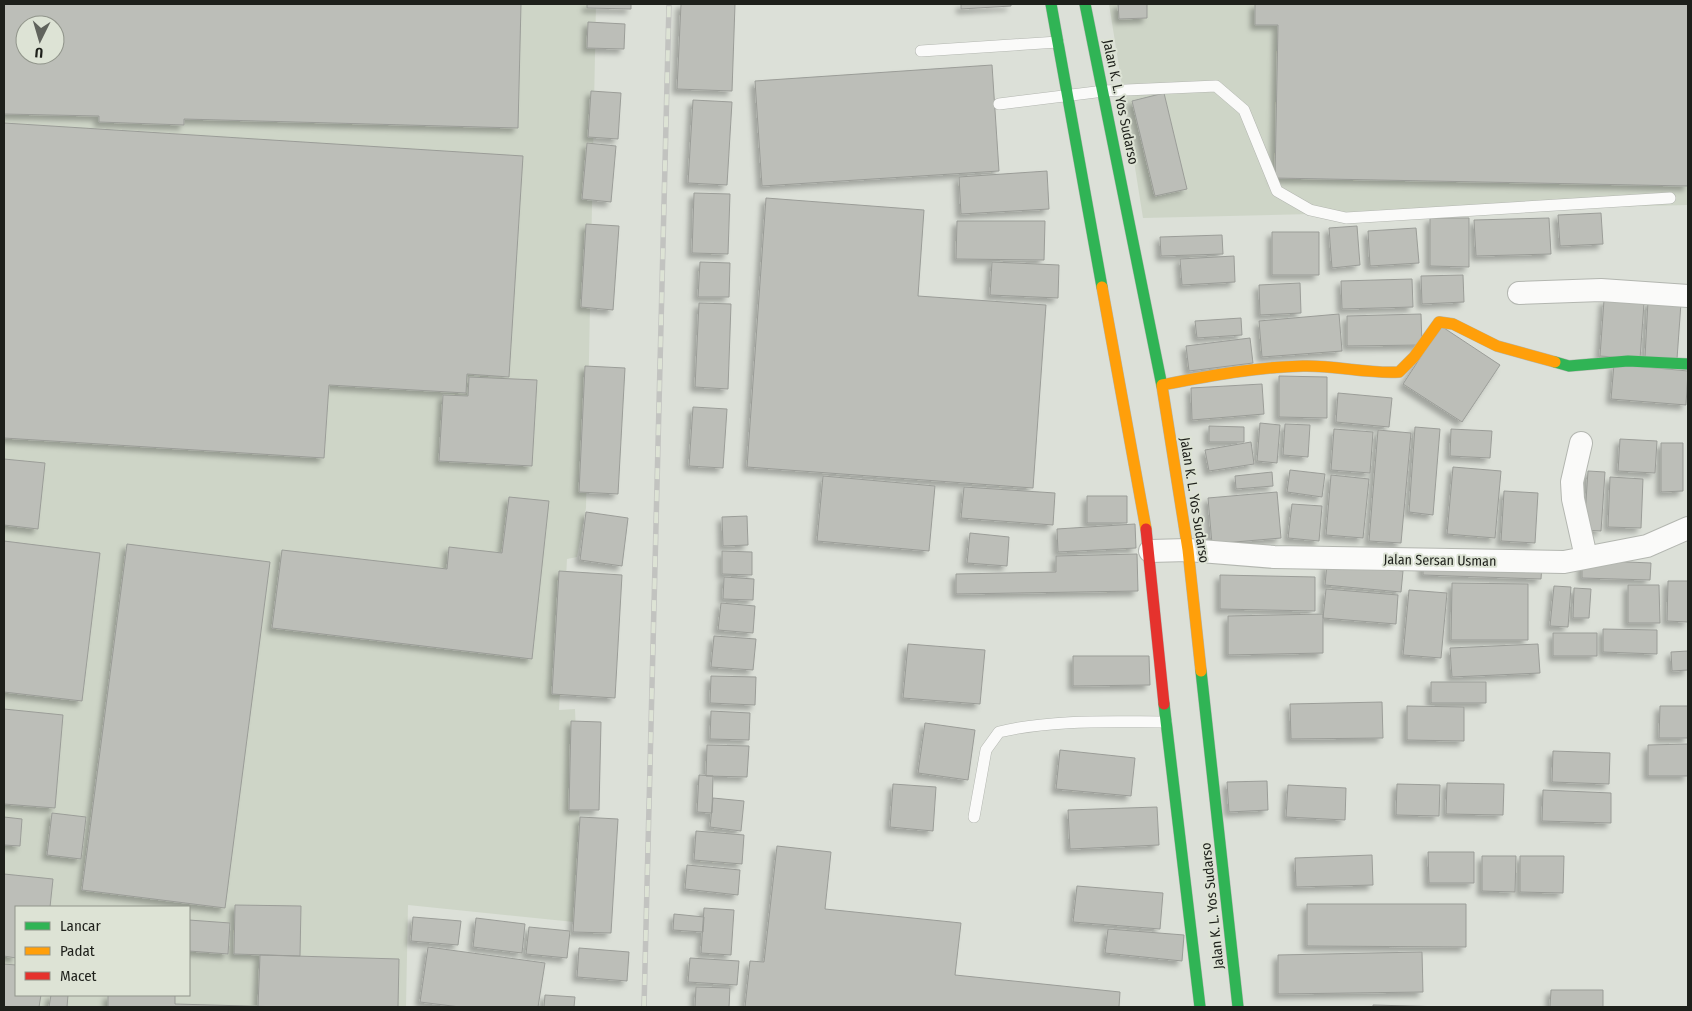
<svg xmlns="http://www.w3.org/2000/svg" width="1692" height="1011" viewBox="0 0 1692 1011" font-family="'Fira Sans Condensed',sans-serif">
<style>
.built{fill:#ced5c7;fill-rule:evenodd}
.building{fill:#bcbeb8;stroke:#9b9d98;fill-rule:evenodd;filter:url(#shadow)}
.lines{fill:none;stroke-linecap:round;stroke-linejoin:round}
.lane-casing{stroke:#b3b6b0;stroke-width:12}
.street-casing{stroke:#b3b6b0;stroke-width:24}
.fast-casing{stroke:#b3b6b0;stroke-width:12}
.slow-casing{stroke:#b3b6b0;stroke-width:12}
.jam-casing{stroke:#b3b6b0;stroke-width:12}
.lane{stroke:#fafaf9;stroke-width:11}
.street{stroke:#fafaf9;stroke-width:22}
.fast{stroke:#30b455;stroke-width:11}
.slow{stroke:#ff9f0a;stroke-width:11}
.jam{stroke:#e5322d;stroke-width:11}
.rail-casing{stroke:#c2c3c0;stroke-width:5.5}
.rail{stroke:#dde3d5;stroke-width:4;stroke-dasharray:11;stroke-linecap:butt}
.labels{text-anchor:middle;stroke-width:4;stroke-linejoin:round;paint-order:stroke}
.street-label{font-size:14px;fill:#1e201b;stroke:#dde3d5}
</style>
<defs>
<filter id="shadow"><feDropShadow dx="-4.5" dy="4.5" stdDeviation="2.5" flood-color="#0004"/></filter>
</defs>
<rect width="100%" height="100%" fill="#dce0d8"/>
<path class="built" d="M4 4H596L586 508 577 557 567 559 559 710 575 709 584 923 408 905 406 1007H4ZM25 25H55V55H25ZM16 907H189V995H16Z
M1109 4H1688V205L1143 218Z"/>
<path class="building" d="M4 4H521L518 128 184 119V125L99 122V116L4 114ZM25 25H55V55H25Z
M587 4H631V9L587 8Z
M681 4H735L732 91 677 89Z
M961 4H1011V6L961 9Z
M1118 4H1147V18L1119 19Z
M1255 4H1688V186L1275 178 1278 25H1255Z
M588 22 625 24 624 49 587 48Z
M992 65 999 171 762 186 755 81Z
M591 91 621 93 618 139 588 137Z
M1164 93 1187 189 1155 196 1132 101Z
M693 100 732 102 727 185 688 183Z
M4 123 523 156 509 377 467 374 466 393 329 385 324 458 4 438Z
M587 143 616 146 611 202 582 199Z
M1047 171 1049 209 961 214 959 177Z
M694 193 730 194 728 254 692 253Z
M766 198 924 210 918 296 1046 305 1033 488 747 467Z
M1601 213 1603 244 1560 246 1558 215Z
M1430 218H1469V267L1430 266Z
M1549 218 1551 254 1476 256 1474 220Z
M957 221H1045L1044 260 956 259Z
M586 224 619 226 613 310 581 307Z
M1357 226 1360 265 1332 268 1329 228Z
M1416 228 1419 263 1370 266 1368 231Z
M1272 232H1319V275H1272Z
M1222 235 1223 254 1161 256 1160 237Z
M1234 256 1235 282 1182 285 1180 259Z
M700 262 730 263 729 297H698Z
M992 262 1059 265 1058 298 990 295Z
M1463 275 1464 302 1422 304 1421 276Z
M1412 279 1413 307 1342 309 1341 281Z
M1300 283 1301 313 1260 315 1259 285Z
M1604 300 1644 303 1640 359 1600 356Z
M1648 301 1681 303 1677 359 1645 357Z
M699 303 731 304 728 389 695 387Z
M1339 314 1342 351 1262 357 1259 321Z
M1421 314 1422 345 1347 346V316Z
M1241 318 1242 335 1197 338 1195 321Z
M1441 326 1500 365 1462 422 1403 384Z
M1250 338 1253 363 1189 371 1186 346Z
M1614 364 1688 371 1686 405 1611 399Z
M585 366 625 368 618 494 579 492Z
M1279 376 1327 377V418L1279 417Z
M469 377 537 380 532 466 439 461 443 395 468 396Z
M1262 384 1264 414 1192 420 1191 388Z
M1338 393 1392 398 1389 427 1336 422Z
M693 407 727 409 723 468 689 466Z
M1260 423 1280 425 1277 463 1257 461Z
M1285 424 1310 425 1308 457 1283 455Z
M1209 426 1244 427V442H1209Z
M1415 427 1440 429 1433 515 1409 512Z
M1334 429 1373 432 1370 473 1331 470Z
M1451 429 1492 431 1490 458 1450 456Z
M1378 430 1411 433 1401 543 1369 541Z
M1620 439 1657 441 1655 473 1618 471Z
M1251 442 1254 464 1209 471 1205 450Z
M1661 443H1683V491L1661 492Z
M4 459 45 463 38 529 4 525Z
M1453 467 1501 471 1495 538 1447 534Z
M1290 470 1325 474 1322 497 1287 492Z
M1588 471 1605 472 1601 531 1584 530Z
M1272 472 1273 486 1236 489 1235 476Z
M1331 475 1369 479 1363 538 1326 535Z
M823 476 935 486 929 551 817 541Z
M1610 477 1643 479 1641 528 1608 527Z
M964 487 1055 493 1053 525 961 518Z
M1504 491 1538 493 1535 543 1501 541Z
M1277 492 1281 538 1212 544 1208 498Z
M1087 496H1127V523H1087Z
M509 497 549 501 532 659 272 628 282 550 447 569 449 547 502 553Z
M1292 504 1322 506 1319 541 1288 538Z
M586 512 628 518 622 566 580 560Z
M747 516 748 545 723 546 722 517Z
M1135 524 1136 548 1058 552 1057 529Z
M970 533 1009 537 1007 566 967 563Z
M4 541 100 553 82 701 4 692Z
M127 544 270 562 225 908 82 890Z
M722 551 752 552V575L722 574Z
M1137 554 1138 591 956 594V574L1056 572V556Z
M1582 560 1651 563 1650 580 1582 578Z
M1423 562 1542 565 1541 579 1423 575Z
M1327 564 1403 571 1401 592 1325 585Z
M559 571 622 575 615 698 552 694Z
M1220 575 1315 577V611L1220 609Z
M724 577 754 579 753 600 723 599Z
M1668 581H1688V622L1667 621Z
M1452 583 1528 584V640H1451Z
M1628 585H1659L1660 623H1628Z
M1554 586 1571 587 1568 627 1550 626Z
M1574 588 1591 589 1589 618H1573Z
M1326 589 1398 595 1396 624 1323 618Z
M1409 590 1447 593 1441 658 1403 655Z
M721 603 755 606 753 633 718 630Z
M1323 614V653L1228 655V616Z
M1603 629 1657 630V654L1603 652Z
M1553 633H1597V656H1553Z
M714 636 756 639 753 670 711 667Z
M908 644 985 650 980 704 903 698Z
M1538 644 1540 673 1452 677 1450 648Z
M1688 651V670L1672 671 1671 652Z
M1073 656H1149L1150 685 1073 686Z
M711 676 756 677 755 705 710 703Z
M1431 682H1486V703H1431Z
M1382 702 1383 738 1291 739 1290 704Z
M1407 706 1464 707V741L1407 740Z
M1660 706H1688V738H1659Z
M4 709 63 715 55 808 4 804Z
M711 711 750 713 749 740 710 739Z
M571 721 601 722 599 810H569Z
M925 723 975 730 968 780 918 773Z
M1688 744V776H1648V745Z
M707 745 749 746 747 777 706 776Z
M1060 750 1135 758 1131 796 1056 789Z
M1553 751 1610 753 1609 784 1552 782Z
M699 775 713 776 712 813 697 812Z
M1267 781 1268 810 1229 812 1227 782Z
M1447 783 1504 784 1503 815 1446 814Z
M893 784 936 787 933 831 890 827Z
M1397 784 1440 785 1439 816 1396 815Z
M1288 785 1346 788 1345 820 1286 817Z
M1543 790 1611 793V823L1542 821Z
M713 798 744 801 741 831 710 827Z
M1157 807 1159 845 1070 849 1068 810Z
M52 813 86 817 81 859 47 855Z
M4 817 22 819 20 846 4 845Z
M580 817 618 819 611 933 573 932Z
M696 831 744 835 742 864 694 860Z
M777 846 831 852 825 909 961 923 955 975 1120 992 1119 1007H745L750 961 764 962Z
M1428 852H1474V883H1429Z
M1372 855 1373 885 1296 887 1295 858Z
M1482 856H1516L1515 892 1482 891Z
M1520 856H1564L1563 893 1520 892Z
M687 865 740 870 738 895 685 889Z
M4 874 53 879 50 907H16V958L4 956Z
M1077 886 1163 893 1160 929 1073 922Z
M1307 904H1466V947L1307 946Z
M235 905 301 906 300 956 234 954Z
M704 908 734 910 731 955 701 953Z
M674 914 704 917 703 932 673 930Z
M413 917 461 921 458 945 411 941Z
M476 918 525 924 522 953 473 947Z
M189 920 230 923 228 954 189 951Z
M529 927 570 931 567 958 526 954Z
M1108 929 1184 935 1182 961 1105 953Z
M428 947 545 963 538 1007H460L420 1002Z
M579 948 629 952 627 981 577 977Z
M1422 952 1423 992 1278 994V955Z
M260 955 399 959 398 1007H258Z
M690 958 739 961 737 985 688 982Z
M4 964 16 965V995H41L39 1007H4Z
M696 987 730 988 729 1007H695Z
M1551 990H1603V1007H1550Z
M51 995H68L67 1007H49Z
M108 995H175V1004L283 1007H108Z
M545 995 575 997 574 1007H544Z
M1373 1005 1446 1007H1373Z"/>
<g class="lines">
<g class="lane-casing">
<path id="lane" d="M921 51 1058 42
M999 104 1104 91 1216 86 1244 110 1277 191 1310 210 1346 218 1670 198
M974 817 986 750 999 732C1053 719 1111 722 1166 722"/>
</g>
<g class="street-casing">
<path id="street" d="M1519 293 1601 290 1688 296
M1581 443 1572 482 1573 499 1586 557
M1150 551 1188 550 1274 557 1564 562 1647 546 1688 528"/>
</g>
<g class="fast-casing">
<path id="fast" d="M1051 4 1102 287
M1085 4 1162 386
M1555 362 1569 366 1628 361 1688 364
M1201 671 1238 1007
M1164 704 1200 1007"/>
</g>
<g class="slow-casing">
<path id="slow" d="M1102 287 1146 529
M1162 385C1209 376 1255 367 1303 366 1335 365 1367 374 1399 372L1414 357 1439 322 1453 324 1497 346 1555 362
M1162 386 1188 550 1201 671"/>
</g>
<g class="jam-casing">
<path id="jam" d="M1146 529 1164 704"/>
</g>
<use href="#lane" class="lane"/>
<use href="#street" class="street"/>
<use href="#fast" class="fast"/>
<use href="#slow" class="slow"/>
<use href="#jam" class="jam"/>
<g class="rail-casing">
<path id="rail" d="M644 1007 669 4"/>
</g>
<use href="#rail" class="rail"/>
</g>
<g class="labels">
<g class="street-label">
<text transform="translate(1121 102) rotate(78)" y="5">Jalan K. L. Yos Sudarso</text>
<text transform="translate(1195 500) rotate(81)" y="5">Jalan K. L. Yos Sudarso</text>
<text transform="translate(1440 560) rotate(1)" y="5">Jalan Sersan Usman</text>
<text transform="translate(1212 906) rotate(-96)" y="5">Jalan K. L. Yos Sudarso</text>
</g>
</g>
<rect width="1692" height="1011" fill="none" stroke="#1e201b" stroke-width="10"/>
<rect x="15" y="906" width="175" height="90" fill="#dde3d5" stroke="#91958b"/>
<rect x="25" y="922" width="25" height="8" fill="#30b455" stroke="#91958b"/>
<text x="60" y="931" font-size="15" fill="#1e201b">Lancar</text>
<rect x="25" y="947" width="25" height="8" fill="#ff9f0a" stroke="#91958b"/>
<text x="60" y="956" font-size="15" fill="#1e201b">Padat</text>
<rect x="25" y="972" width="25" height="8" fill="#e5322d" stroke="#91958b"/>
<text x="60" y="981" font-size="15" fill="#1e201b">Macet</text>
<g transform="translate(40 40) rotate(185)"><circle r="24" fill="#dde3d5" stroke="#91958b"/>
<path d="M0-4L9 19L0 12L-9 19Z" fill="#60635d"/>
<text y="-8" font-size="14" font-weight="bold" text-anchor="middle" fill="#1e201b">U</text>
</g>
</svg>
